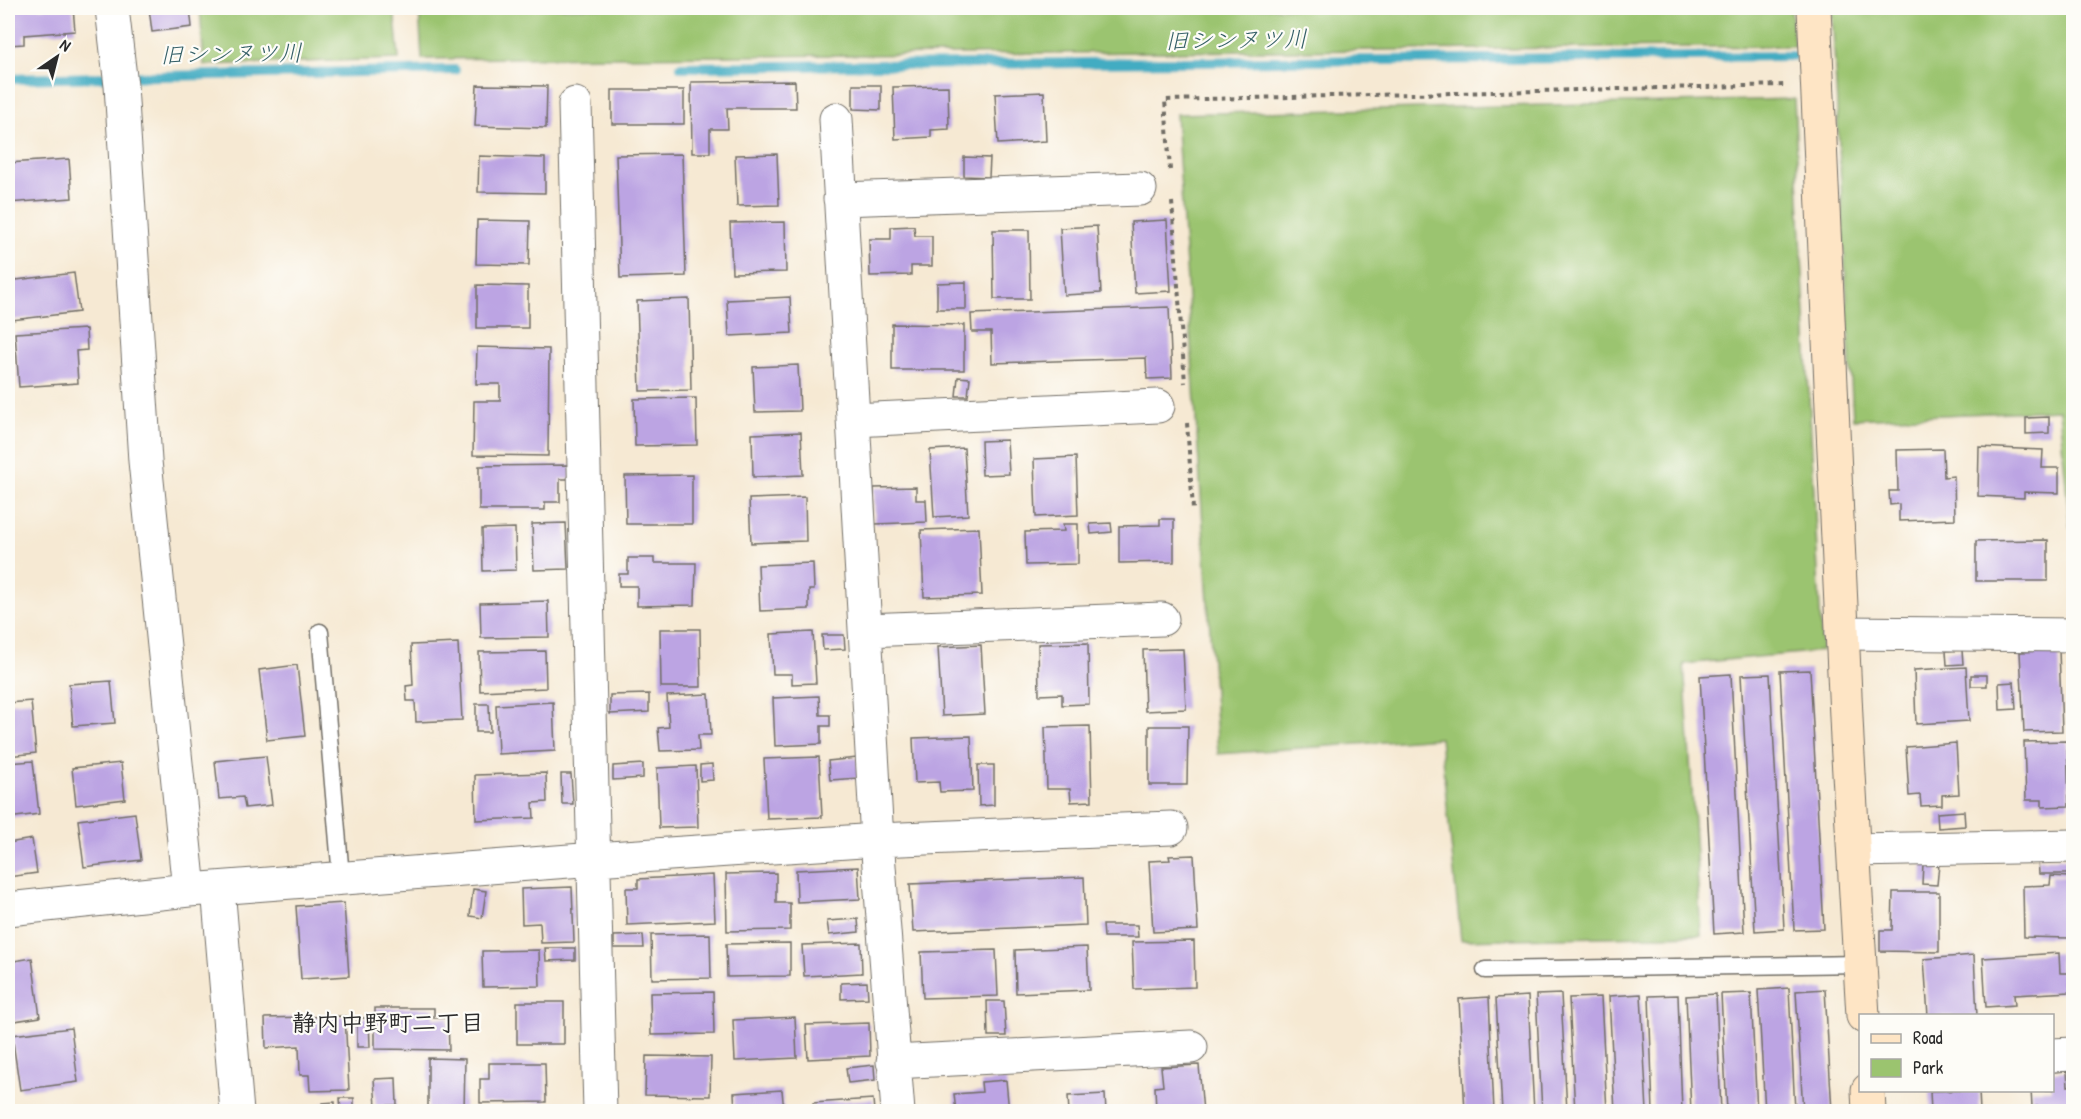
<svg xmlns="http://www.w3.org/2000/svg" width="2081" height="1119" viewBox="0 0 2081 1119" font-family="'Patrick Hand','Klee One',sans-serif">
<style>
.green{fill:#9bc46f;stroke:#63784d;stroke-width:1.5}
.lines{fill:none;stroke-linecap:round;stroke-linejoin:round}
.stream{stroke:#42acc2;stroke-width:10}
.building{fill:#bca4e3}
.lane-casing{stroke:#726e66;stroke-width:19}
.street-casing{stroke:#726e66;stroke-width:35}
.secondary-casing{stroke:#726e66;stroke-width:35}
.path{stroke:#726e66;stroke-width:4;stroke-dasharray:4.5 4.5;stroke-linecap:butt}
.lane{stroke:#fff;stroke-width:16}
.street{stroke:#fff;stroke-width:33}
.secondary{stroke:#fee5c5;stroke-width:33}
.labels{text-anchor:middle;stroke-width:4.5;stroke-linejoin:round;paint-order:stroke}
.water-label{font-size:24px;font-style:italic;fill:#345f67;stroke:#fdfcf7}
.neighbourhood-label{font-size:24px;font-weight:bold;fill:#2b2b2b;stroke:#fdfcf7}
</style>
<rect width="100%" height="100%" fill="#fdfcf7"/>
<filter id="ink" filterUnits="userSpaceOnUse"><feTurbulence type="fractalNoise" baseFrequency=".0167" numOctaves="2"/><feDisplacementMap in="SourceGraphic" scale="12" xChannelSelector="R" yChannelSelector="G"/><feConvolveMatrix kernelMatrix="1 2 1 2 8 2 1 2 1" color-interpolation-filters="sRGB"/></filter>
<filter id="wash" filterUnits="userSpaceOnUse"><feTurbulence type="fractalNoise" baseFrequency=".008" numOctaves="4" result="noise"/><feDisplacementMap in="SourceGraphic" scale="24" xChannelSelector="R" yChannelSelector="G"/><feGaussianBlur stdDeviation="1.35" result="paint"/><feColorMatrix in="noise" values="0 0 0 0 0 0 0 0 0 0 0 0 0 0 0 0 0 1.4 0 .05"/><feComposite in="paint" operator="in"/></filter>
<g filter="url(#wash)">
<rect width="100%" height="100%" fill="#f6e9d3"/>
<path class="green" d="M200 8H394L399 59 204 65Z
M419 8H1791L1794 46 422 59Z
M1832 8H2073V528H2070L2059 410 1853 419Z
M1794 99 1822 651 1684 664 1701 935 1461 940 1440 738 1218 754 1176 114Z"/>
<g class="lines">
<path class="stream" d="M681 67 1792 56
M8 79 455 70"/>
</g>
<g id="blocks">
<path class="building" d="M8 8H73L75 31 24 35V44L8 45Z
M149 8H190L192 27 152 32Z
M795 81 796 108H727L728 129H710V153H692L691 82Z
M477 85 547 86 546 128 475 126Z
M853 85H881V110L853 109Z
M948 86 949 129 931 130V137L895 139 893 87Z
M612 90H684V124H612Z
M1044 92 1046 141 998 144 995 94Z
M682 154 686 276 620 278 616 155Z
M777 154 779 205 737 206 735 155Z
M479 156 545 158V193L478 192Z
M964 157 990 158 989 177 964 176Z
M69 159 72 198 8 203V163Z
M477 220 530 221 529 265 476 264Z
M1167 220 1171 291 1135 293 1131 222Z
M785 222 786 272 732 273 730 223Z
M914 226 915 236H932V266H911V275L870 276 869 239H891V227Z
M1097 226 1101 293 1064 295 1060 228Z
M993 230H1029L1030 299H994Z
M74 273 79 312 12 320 8 281Z
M966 282V309H937V283Z
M477 285 528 286V328H477Z
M790 297 792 333 729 336 727 300Z
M689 299 691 390 640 391 637 301Z
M1169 307 1172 378 1147 379 1146 358 992 363 991 332H972L971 314Z
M892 324 964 325V370H892Z
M86 329 87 350 76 351 78 383 19 387 15 333Z
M477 347 549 349 548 456 473 455 474 401H500V384H476Z
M798 365 800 411 755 412 753 367Z
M958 377 970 378 968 396H956Z
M696 398 697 445 635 446 634 399Z
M2049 417V433L2026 434V418Z
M801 432 803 475 753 477 752 434Z
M1007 440 1009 474 982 475 981 441Z
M1979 447 2043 450 2042 468H2059V493L2024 492V498L1978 496Z
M964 448 968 515 934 517 930 450Z
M1943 449 1944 477 1954 476 1955 519 1899 521V504L1890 505 1889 491H1898L1897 450Z
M1076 457 1078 515 1036 517 1034 459Z
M571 465V479H560V502H545V510H479V466Z
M692 475V524H626L625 476Z
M916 487V500H926L927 522 875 524 874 488Z
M805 497 806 541 751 543 749 499Z
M1160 519H1174V562L1119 563V526L1160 525Z
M566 523 568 569 534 570 532 524Z
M1111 523 1112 532 1091 534 1090 524Z
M1063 524H1078V564L1026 565 1025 532 1064 531Z
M515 528 516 570 483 571 482 529Z
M979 528 982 595 924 597 921 530Z
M2048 540V581H1976V541Z
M628 558H654V563H696L695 605 637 606V586H619V574H628Z
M813 563 814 590H809V609L760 611 758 565Z
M548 601 549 637 481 638 480 603Z
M660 629H700L701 687H661Z
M813 632 816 683 792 684V674H773L771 634Z
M822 635H844L845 649 823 650Z
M458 643 462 720 416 722 415 701H407L406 686 413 685 411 645Z
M1088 643 1089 704 1062 705V694L1039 695 1038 644Z
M981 645 985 714 942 716 938 647Z
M1183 649 1186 709 1145 711 1143 650Z
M1962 650 1963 664 1947 665 1946 651Z
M2059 650 2062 731 2024 732 2020 652Z
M545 651 546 688 480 691 479 652Z
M297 665 305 736 267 740 259 670Z
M1966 667 1969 721 1916 724 1914 670Z
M1810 670 1824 929 1794 930 1780 671Z
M1731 674 1744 932 1714 934 1700 676Z
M1770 674 1784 929 1755 931 1741 675Z
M1971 675H1987V686H1971Z
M111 681 115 723 73 726 69 684Z
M2014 682 2016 709 2000 710 1999 683Z
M649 694V712L610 714V695Z
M709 694 711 735H698L699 750 660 751 658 728 669 727 667 696Z
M819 696 820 715H830V726H821V744L775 746 773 698Z
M2069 700H2074V726H2070Z
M31 701 36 753 8 756V703Z
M553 702 555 751 498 754 496 705Z
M476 704H489L490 732H476Z
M1090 726 1092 801 1071 802 1070 789H1047L1045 727Z
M1149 726H1188L1187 785H1149Z
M971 736 973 791 940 792 939 782 915 783 913 738Z
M2067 741 2069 806 2042 807V800H2026L2024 742Z
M1956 743 1959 794 1942 795V805L1921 806 1920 795 1909 796 1906 747Z
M266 756 272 805 245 808 243 797 219 799 215 761Z
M819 757 822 817 767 819 764 759Z
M857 758 859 778 830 780 828 761Z
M33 761 39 814 8 818V763Z
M121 763 125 799 76 805 72 768Z
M643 764V778L613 780V766Z
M712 764 713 780 700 781V765Z
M978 765H994V805L979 806Z
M696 766 698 827 659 828 657 768Z
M546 773 547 802 533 803 534 818 476 820 475 775Z
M561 774H571L573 804H562Z
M1964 811 1965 826 1938 828 1937 813Z
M135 813 141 860 84 867 78 820Z
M32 839 37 873 8 877V843Z
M1194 855 1198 930 1153 932 1149 861 1170 860 1169 856Z
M2038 859H2069V874H2039Z
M1923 863 1939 864 1937 885 1922 884Z
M858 867 860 899 797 902 796 870Z
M776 873V903H790V930L727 931 726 874Z
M713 875 715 921 627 925 626 888H638V879Z
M2051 876 2070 877 2069 938 2024 937 2023 886 2050 885Z
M1084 877 1086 925 913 932 910 884Z
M572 887 574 942 541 943 540 923 522 924 521 889Z
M473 889 486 891 482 918 470 916Z
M1893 892H1939V952L1880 951V930H1892Z
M344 903 349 976 301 979 296 906Z
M858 919 859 932 829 935 827 921Z
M1103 925H1137L1138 937H1104Z
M710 934 711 978 652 979 651 935Z
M643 935 644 948H614V936Z
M1194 941 1195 987 1134 989 1132 942Z
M790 943V976L727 977 726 944Z
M861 943 862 973 804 976 802 945Z
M1087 947 1089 990 1016 993 1015 950Z
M545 948H575V960L546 961Z
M539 950 540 986 483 987 482 951Z
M996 950 998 996 923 998 921 952Z
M2059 953 2060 973H2069L2070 992 2014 995 2015 1005 1986 1007 1983 958Z
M1974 955 1977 1016H1928L1924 959Z
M32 958 40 1017 8 1022V962Z
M867 982 868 998 841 999V983Z
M1789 988 1795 1112H1765L1758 990Z
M1825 989 1832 1112H1803L1796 991Z
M713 992 714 1034 651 1035 650 993Z
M1751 993 1757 1112H1727L1721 994Z
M1561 994 1567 1112H1542L1536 995Z
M1641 994 1647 1112H1615L1609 996Z
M1716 994 1721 1112H1691L1686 996Z
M1678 995 1682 1112H1653L1649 996Z
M1528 996 1534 1112H1502L1496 998Z
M1489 997 1494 1112H1465L1459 999Z
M1601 997 1607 1112H1575L1569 998Z
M987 1001H1004L1006 1036H988Z
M517 1002H564V1044H517Z
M375 1008H434V1018H448L449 1050 375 1049Z
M345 1016 349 1090 310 1091 309 1075H300L299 1046 266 1048 265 1018Z
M795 1017 797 1058 735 1061 733 1020Z
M357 1018H369L370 1047H357Z
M869 1023 870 1056 808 1059 806 1025Z
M71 1028 78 1082 20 1090 12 1035Z
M646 1056 711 1057 710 1096 645 1095Z
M428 1058 465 1059 464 1112H428Z
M489 1063H545L546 1102 480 1103V1079H489Z
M874 1065 875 1080 848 1083 846 1068Z
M1199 1065 1203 1112H1156L1155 1087 1163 1086 1161 1067Z
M2067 1071 2068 1086 2074 1085V1106H2070V1112H2039V1106L2032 1107 2031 1090H2052V1072Z
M396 1078 397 1105 376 1106 374 1079Z
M1006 1080 1009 1112H956L954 1094 982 1092 981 1082Z
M782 1090 784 1112H735L734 1093Z
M1979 1090 1980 1112H1931L1930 1091Z
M1105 1094 1106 1112H1069L1068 1096Z
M340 1098H354V1112H341Z
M873 1099 874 1112H813V1103Z
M335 1102V1112H322V1103Z"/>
</g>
</g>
<g filter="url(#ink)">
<use href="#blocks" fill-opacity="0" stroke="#726e66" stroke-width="1.5"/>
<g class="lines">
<g class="lane-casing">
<path id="lane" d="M320 632 341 877
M1485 970 1860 964"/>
</g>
<g class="street-casing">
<path id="street" d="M112 8 121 86 145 461 189 890
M575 104 600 1112
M836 119 877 840 898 1112
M840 199 1140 189
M853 420 1158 406
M865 630 1162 619
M1842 633 2074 635
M1854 850 2074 846
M218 888 237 1112
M8 909 189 890 595 859 877 840 1171 828
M2052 1055 2074 1054
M893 1062 1191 1047"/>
</g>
<g class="secondary-casing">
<path id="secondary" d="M1814 8 1847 739 1863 1016
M1868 1090 1869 1112"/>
</g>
<path class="path" d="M407 8 408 15
M1170 170 1165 100 1785 85
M1172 202 1185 383
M1187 423 1193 509"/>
<use href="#lane" class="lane"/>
<use href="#street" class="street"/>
<use href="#secondary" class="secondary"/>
</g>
</g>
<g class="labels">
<g class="water-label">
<text transform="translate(1236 40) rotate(-1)" y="8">旧シンヌツ川</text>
<text transform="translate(231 54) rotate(-1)" y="8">旧シンヌツ川</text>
</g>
<g class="neighbourhood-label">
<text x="388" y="1031">静内中野町二丁目</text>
</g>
</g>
<rect width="2081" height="1119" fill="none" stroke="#fdfcf7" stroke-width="30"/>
<rect x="1859" y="1014" width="195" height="78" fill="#fdfcf7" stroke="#a9a8a5" stroke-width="1.5"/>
<rect x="1871" y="1034" width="30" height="9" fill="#fee5c5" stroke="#a9a8a5" stroke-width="1.5"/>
<text x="1913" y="1044" font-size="18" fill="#2b2b2b">Road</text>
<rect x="1871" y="1059" width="30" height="18" fill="#9bc46f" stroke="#a9a8a5" stroke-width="1.5"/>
<text x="1913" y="1074" font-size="18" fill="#2b2b2b">Park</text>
<g transform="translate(57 57) rotate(35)" stroke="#fdfcf7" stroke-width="4.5" paint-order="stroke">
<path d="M0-4.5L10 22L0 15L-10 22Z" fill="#2b2b2b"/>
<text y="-9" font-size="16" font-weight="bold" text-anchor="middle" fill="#2b2b2b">N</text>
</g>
</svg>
